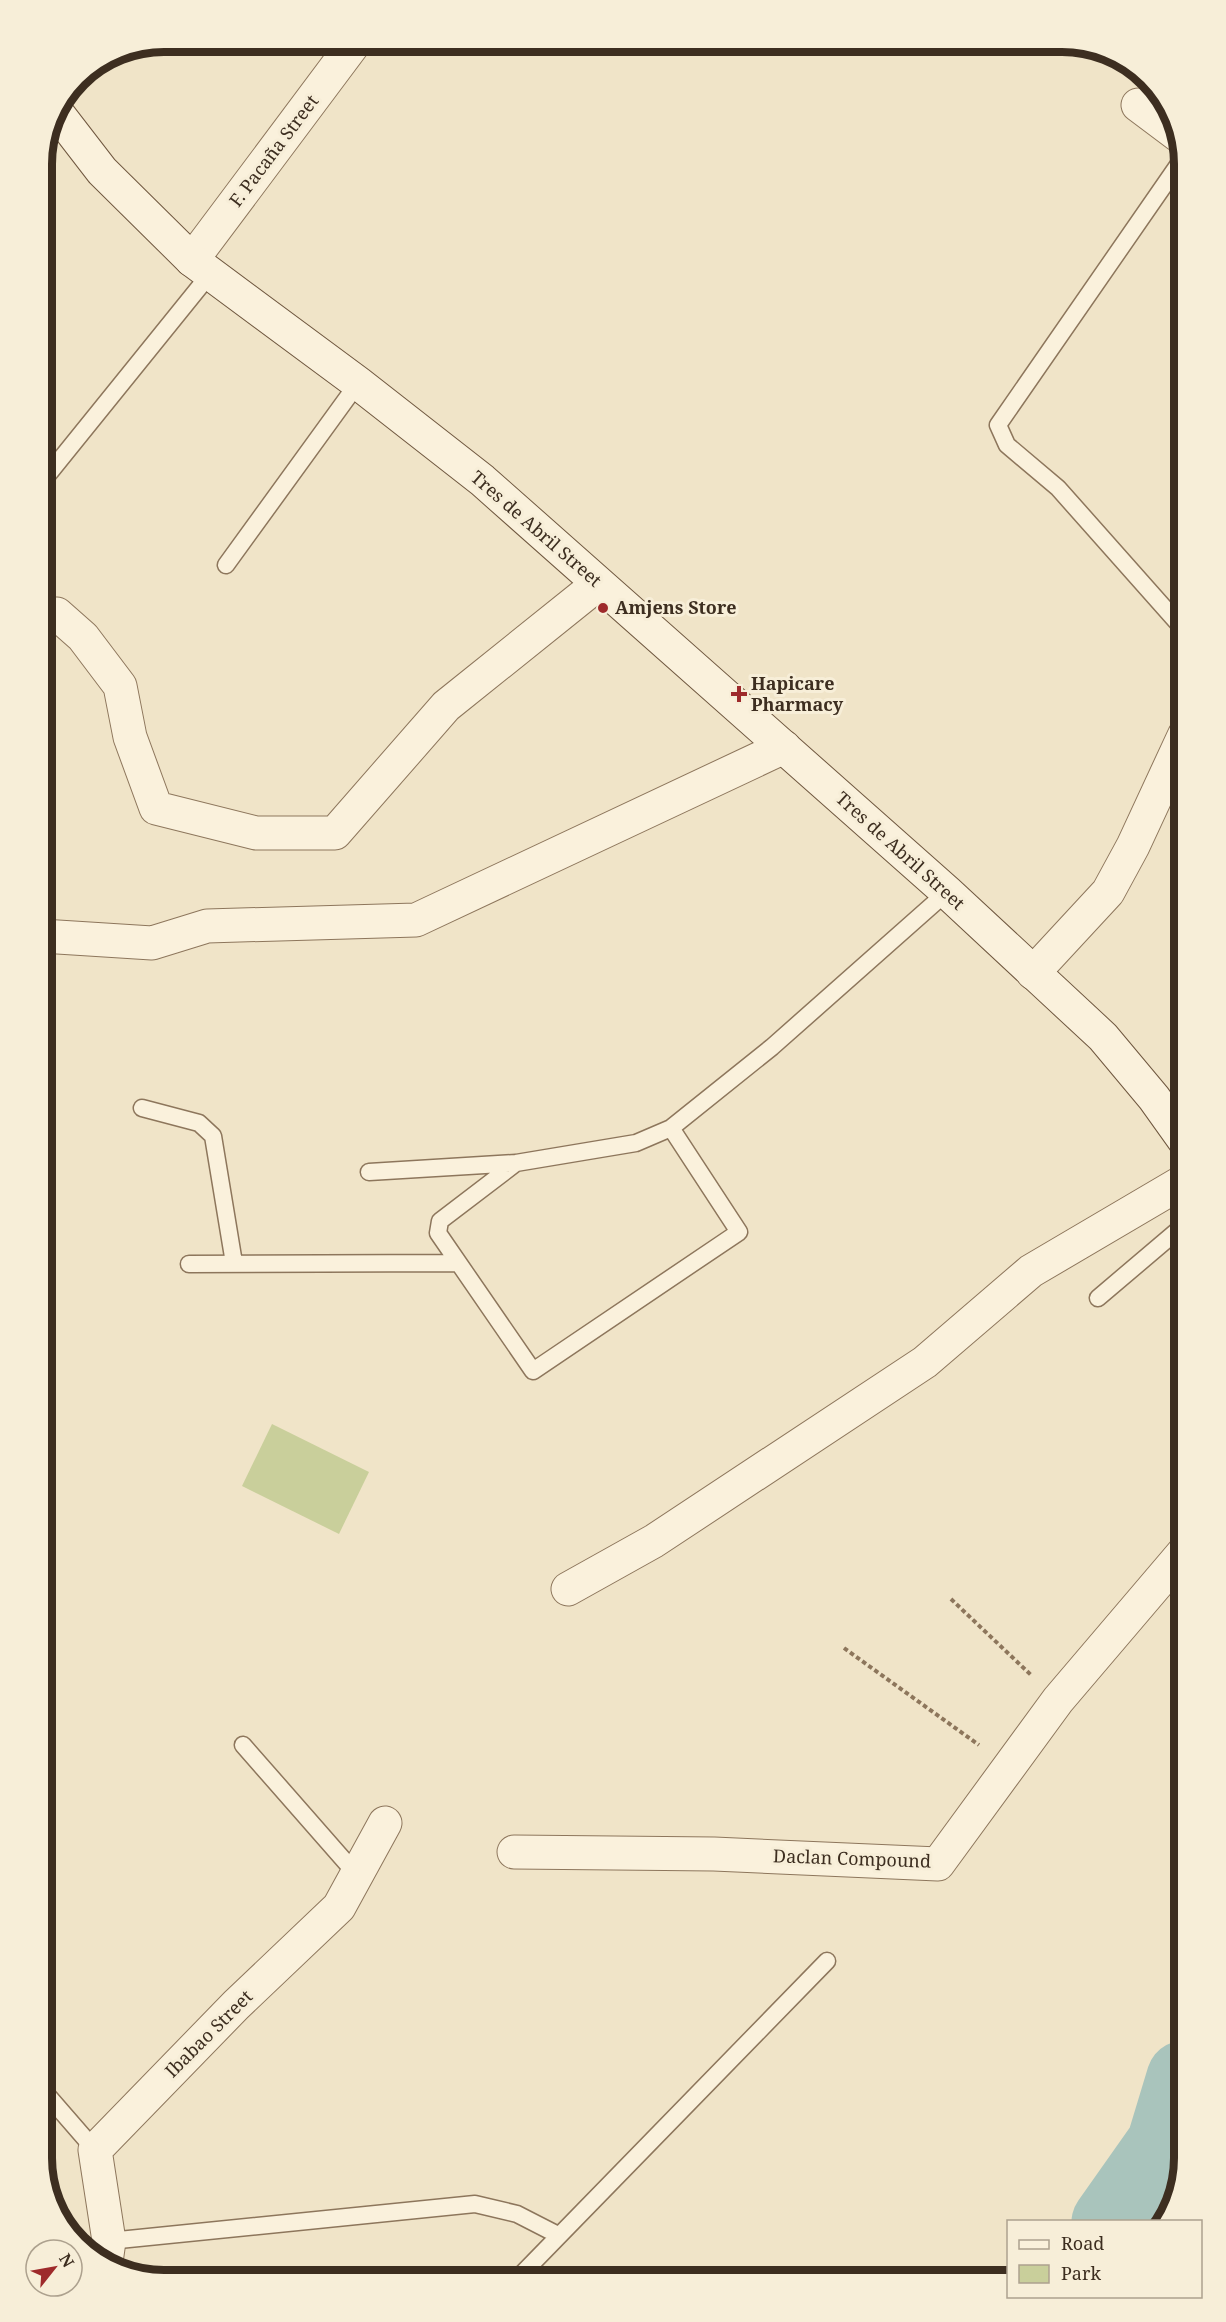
<svg xmlns="http://www.w3.org/2000/svg" width="1226" height="2322" viewBox="0 0 1226 2322" font-family="'Noto Serif',serif">
<style>
.green{fill:#c9cf9b}
.lines{fill:none;stroke-linecap:round;stroke-linejoin:round}
.river{stroke:#a9c4bc;stroke-width:75}
.lane-casing{stroke:#8d765c;stroke-width:19}
.street-casing{stroke:#8d765c;stroke-width:35}
.secondary-casing{stroke:#6f573f;stroke-width:35}
.path{stroke:#8d765c;stroke-width:4;stroke-dasharray:4.5 3;stroke-linecap:butt}
.lane{stroke:#faf1dc;stroke-width:16}
.street{stroke:#faf1dc;stroke-width:33}
.secondary{stroke:#faf1dc;stroke-width:33}
.poi-dot{fill:#9e2a2b;stroke:#f7eed8;stroke-width:2}
.labels{text-anchor:middle;stroke-width:6;stroke-linejoin:round;paint-order:stroke}
.street-label{font-size:18px;fill:#3d2e20;stroke:#f7eed8}
.poi-label{font-size:18px;font-weight:bold;fill:#3d2e20;stroke:#f7eed8;text-anchor:start}
.rim{fill:none;stroke:#3d2e20;stroke-width:8}
</style>
<rect width="100%" height="100%" fill="#f0e4c8"/>
<path class="green" d="M272 1424 369 1472 339 1534 242 1486Z"/>
<g class="lines">
<path class="river" d="M1109 2222 1164 2144 1184 2078"/>
<g class="lane-casing">
<path id="lane" d="M1183 158 998 425 1007 445 1058 488 1184 630
M42 482 210 274
M226 565 358 383
M142 1108 199 1123 213 1136 234 1263
M516 1163 440 1221 438 1233 533 1371 739 1232 671 1128
M369 1172 516 1163 636 1143 671 1128 772 1047 947 892
M189 1264 458 1263
M1098 1298 1184 1225
M243 1745 357 1875
M42 2089 95 2150
M109 2241 475 2204 517 2214 558 2235
M516 2280 827 1961"/>
</g>
<g class="street-casing">
<path id="street" d="M1138 105 1178 135
M192 260 355 42
M57 614 83 637 120 686 130 737 156 808 256 833H335L446 706 598 584
M42 936 152 943 207 926 416 920 784 747
M1033 973 1108 892 1133 846 1184 736
M568 1589 654 1541 925 1362 1031 1271 1184 1181
M514 1852 714 1854 938 1864 1058 1700 1184 1552
M106 2262 109 2241 95 2150 236 2005 339 1907 385 1823"/>
</g>
<g class="secondary-casing">
<path id="secondary" d="M55 110 102 171 192 260 358 383 482 480 947 892 1103 1037 1154 1098 1184 1140"/>
</g>
<path class="path" d="M951 1599 1031 1675
M844 1648 979 1745"/>
<use href="#lane" class="lane"/>
<use href="#street" class="street"/>
<use href="#secondary" class="secondary"/>
</g>
<g class="poi-dot">
<circle cx="603" cy="608" r="6"/>
<path d="M736 685h6v6h6v6h-6v6h-6v-6h-6v-6h6z"/>
</g>
<g class="labels">
<g class="street-label">
<text transform="translate(274 151) rotate(-53)" y="6">F. Pacaña Street</text>
<text transform="translate(536 529) rotate(41)" y="6">Tres de Abril Street</text>
<text transform="translate(900 851) rotate(42)" y="6">Tres de Abril Street</text>
<text transform="translate(852 1859) rotate(2)" y="6">Daclan Compound</text>
<text transform="translate(209 2034) rotate(-45)" y="6">Ibabao Street</text>
</g>
<g class="poi-label">
<text x="615" y="614">Amjens Store</text>
<text x="751" y="690">Hapicare<tspan x="751" dy="21">Pharmacy</tspan></text>
</g>
</g>
<path d="M0 0H1226V2322H0ZM164 52H1062A112 112 0 0 1 1174 164V2158A112 112 0 0 1 1062 2270H164A112 112 0 0 1 52 2158V164A112 112 0 0 1 164 52Z" fill="#f7eed8" fill-rule="evenodd"/>
<path class="rim" d="M164 52H1062A112 112 0 0 1 1174 164V2158A112 112 0 0 1 1062 2270H164A112 112 0 0 1 52 2158V164A112 112 0 0 1 164 52Z"/>
<rect x="1007" y="2220" width="195" height="78" fill="#f7eed8" stroke="#ada18e" stroke-width="1.5"/>
<rect x="1019" y="2240" width="30" height="9" fill="#faf1dc" stroke="#ada18e" stroke-width="1.5"/>
<text x="1061" y="2250" font-size="18" fill="#3d2e20">Road</text>
<rect x="1019" y="2265" width="30" height="18" fill="#c9cf9b" stroke="#ada18e" stroke-width="1.5"/>
<text x="1061" y="2280" font-size="18" fill="#3d2e20">Park</text>
<g transform="translate(54 2268) rotate(59)"><circle r="28" fill="#f7eed8" stroke="#ada18e" stroke-width="1.5"/>
<path d="M0-4.5L10 22L0 15L-10 22Z" fill="#9e2a2b"/>
<text y="-9" font-size="16" font-weight="bold" text-anchor="middle" fill="#3d2e20">N</text>
</g>
</svg>
